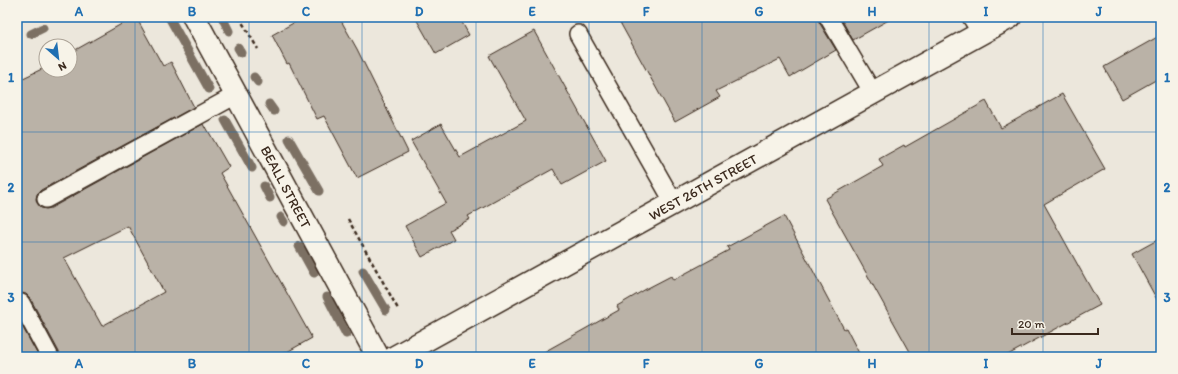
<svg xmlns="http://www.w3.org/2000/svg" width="1178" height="374" viewBox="0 0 1178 374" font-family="Itim,sans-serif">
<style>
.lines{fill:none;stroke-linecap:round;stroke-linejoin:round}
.stream{stroke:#7c7064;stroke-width:9}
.building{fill:#bab2a7;stroke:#3b2a1e;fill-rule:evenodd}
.service-casing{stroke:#3b2a1e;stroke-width:20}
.minor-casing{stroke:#3b2a1e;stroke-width:25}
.path{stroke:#3b2a1e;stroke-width:2.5;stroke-dasharray:4 3;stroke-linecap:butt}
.service{stroke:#f7f3e8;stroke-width:17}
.minor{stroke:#f7f3e8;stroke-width:22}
.grid{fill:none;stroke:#1f6fb2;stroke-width:1;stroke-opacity:0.55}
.labels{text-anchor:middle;stroke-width:4;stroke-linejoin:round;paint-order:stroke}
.street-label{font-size:14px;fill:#3b2a1e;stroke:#f7f3e8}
.neatline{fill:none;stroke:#1f6fb2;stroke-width:1.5}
.grid-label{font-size:13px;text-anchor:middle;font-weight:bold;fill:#1f6fb2}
</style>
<rect width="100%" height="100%" fill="#ece7dc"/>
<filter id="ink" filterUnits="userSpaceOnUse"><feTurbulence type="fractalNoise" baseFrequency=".025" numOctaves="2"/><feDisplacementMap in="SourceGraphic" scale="8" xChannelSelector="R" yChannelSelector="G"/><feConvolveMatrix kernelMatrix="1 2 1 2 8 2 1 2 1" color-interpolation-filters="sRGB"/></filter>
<g filter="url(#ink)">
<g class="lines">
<path class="stream" d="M169 17 209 89
M222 17 229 31
M31 34 43 28
M238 48 241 53
M254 77 258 82
M269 104 274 111
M225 120 252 168
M289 139 319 191
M264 186 270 198
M281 217 284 222
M299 246 314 273
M363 271 386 310
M327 297 346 334"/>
</g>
<path class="building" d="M134 17H136L163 66 171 62 194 107 41 190 37 194 36 199 37 203 41 208 46 209 51 208 203 124 205 128 206 127 229 167 220 173 312 338 278 357H60L59 352 30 298 26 294 22 293 17 294V81L46 67V70H70V53ZM128 226 164 292 102 326 64 258Z
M304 17H339L357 49 408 152 357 178 324 116 317 119 289 63 287 64 272 35Z
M415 17H459L469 35 436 54Z
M617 17H818L819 22 836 50 790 77 780 59 716 91 720 97 675 122Z
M840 17H894L853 40Z
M534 31 606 161 562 185 553 169 468 216 470 219 449 230 454 239 422 257 405 226 446 203 411 141 441 124 460 157 526 121 489 56Z
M1161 35V77L1122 99 1104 67Z
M1062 94 1105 169 1044 204 1100 305 1004 357H913L825 199 883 166 879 159 904 145 905 147 986 101 1001 128Z
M784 216 844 329 846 328 861 357H535L619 310 617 306 646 289 671 276 673 280 729 250 727 247Z
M1161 238V307L1132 254Z
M17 317 39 357H17Z"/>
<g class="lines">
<g class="service-casing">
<path id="service" d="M828 17 873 93
M971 17 981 33
M578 34 674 203
M46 199 236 95
M21 303 50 357"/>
</g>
<g class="minor-casing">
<path id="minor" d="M194 17 378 357
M395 357 1010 17"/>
</g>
<path class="path" d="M239 17 258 49
M348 219 398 309"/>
<use href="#service" class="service"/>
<use href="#minor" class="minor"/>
</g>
</g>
<path class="grid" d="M135 17V357M249 17V357M362 17V357M476 17V357M589 17V357M702 17V357M816 17V357M929 17V357M1043 17V357M17 132H1161M17 242H1161"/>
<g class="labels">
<g class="street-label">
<text transform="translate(286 187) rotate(62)" y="5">BEALL STREET</text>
<text transform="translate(703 187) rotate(-29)" y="5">WEST 26TH STREET</text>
</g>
</g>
<rect width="1178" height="374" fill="none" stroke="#f7f3e8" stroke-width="44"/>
<g transform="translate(58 58) rotate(152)"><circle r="19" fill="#f7f3e8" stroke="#aca397"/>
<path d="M0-3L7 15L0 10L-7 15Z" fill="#1f6fb2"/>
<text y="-6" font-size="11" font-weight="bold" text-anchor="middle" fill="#3b2a1e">N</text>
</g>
<path d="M1012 328v6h86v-6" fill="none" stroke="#3b2a1e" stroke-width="2"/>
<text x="1018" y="328" font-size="12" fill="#3b2a1e" stroke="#f7f3e8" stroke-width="3" paint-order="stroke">20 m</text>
<rect x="22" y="22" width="1134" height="330" class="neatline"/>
<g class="grid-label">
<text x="79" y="16">A</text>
<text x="192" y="16">B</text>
<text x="306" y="16">C</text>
<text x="419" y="16">D</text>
<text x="532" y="16">E</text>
<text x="646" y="16">F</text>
<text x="759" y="16">G</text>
<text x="872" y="16">H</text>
<text x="986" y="16">I</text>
<text x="1099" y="16">J</text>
<text x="11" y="82">1</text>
<text x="1167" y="82">1</text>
<text x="11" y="192">2</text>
<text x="1167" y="192">2</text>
<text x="11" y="302">3</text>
<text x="1167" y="302">3</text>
<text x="79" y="368">A</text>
<text x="192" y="368">B</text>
<text x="306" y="368">C</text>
<text x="419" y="368">D</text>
<text x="532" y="368">E</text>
<text x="646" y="368">F</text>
<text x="759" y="368">G</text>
<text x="872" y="368">H</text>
<text x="986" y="368">I</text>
<text x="1099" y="368">J</text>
</g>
</svg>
